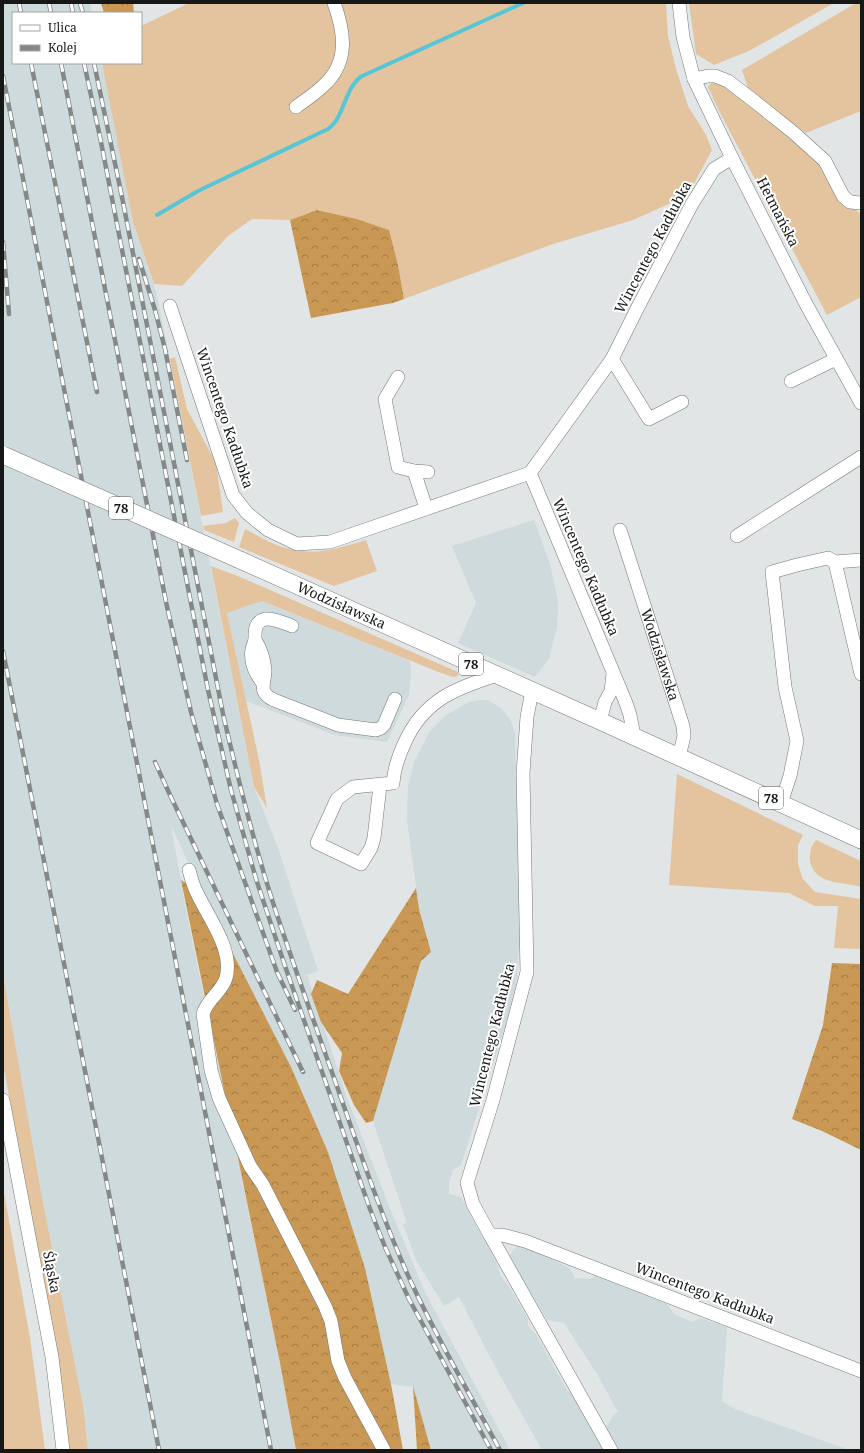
<svg xmlns="http://www.w3.org/2000/svg" width="864" height="1453" viewBox="0 0 864 1453" font-family="'Noto Serif',serif">
<style>
.built{fill:#cedadc}
.grass{fill:#e3c49e}
.forest{fill:url(#forest-crowns)}
.lines{fill:none;stroke-linecap:round;stroke-linejoin:round}
.stream{stroke:#56c6d6;stroke-width:4}
.minor-casing{stroke:#747777;stroke-width:14}
.major-casing{stroke:#747777;stroke-width:18}
.minor{stroke:#fff;stroke-width:13}
.major{stroke:#fff;stroke-width:17}
.rail-casing{stroke:#858888;stroke-width:4.5}
.rail{stroke:#fff;stroke-width:3;stroke-dasharray:9;stroke-linecap:butt}
.major-bridge-casing{stroke:#747777;stroke-width:18;stroke-linecap:butt}
.major-bridge{stroke:#fff;stroke-width:17}
.labels{text-anchor:middle;stroke-width:4;stroke-linejoin:round;paint-order:stroke}
.shield{fill:#fff;stroke:#5c5d5d;stroke-width:1}
.shield-label{font-size:13px;font-weight:bold;fill:#161818}
.street-label{font-size:14px;fill:#161818;stroke:#fff}
</style>
<defs>
<pattern id="forest-crowns" width="20" height="18" patternUnits="userSpaceOnUse"><rect width="20" height="18" fill="#c99855"/><path d="M2 6a3 3 0 1 1 6 0M12 15a3 3 0 1 1 6 0" fill="none" stroke="#a27b45"/></pattern>
</defs>
<rect width="100%" height="100%" fill="#e1e5e5"/>
<path class="built" d="M3 3H90L92 13H13V63H102L133 222 157 295 254 787 277 845 318 971 307 975 347 1098 391 1211 425 1292 510 1450H431L413 1387 391 1384 365 1268 328 1152 291 1067 202 893 171 825 187 915 280 1363 296 1450H88L83 1405 41 1192 3 974Z
M534 520 550 564 558 601 557 627 549 659 535 677 458 643 476 603 452 546Z
M262 601 410 661 411 672 409 695 387 742 335 735 246 701 227 613Z
M478 700H488L501 708 511 721 515 734 520 945 518 952 516 992 461 1165 453 1170 449 1183V1194L461 1197 498 1265 500 1275 508 1285 528 1319V1326L537 1336 568 1392 579 1389 604 1426H607L615 1413 618 1412 597 1374 564 1323 547 1320 509 1256 517 1246H523L568 1267 572 1272 575 1278 590 1279 595 1276 667 1304 674 1314 692 1322 700 1318 727 1327 722 1401 735 1409 849 1450H542L498 1372 459 1297 444 1306 416 1260 403 1224 407 1223 373 1121 375 1110 421 961 424 956 431 951 419 909 412 857 407 820 408 786 414 762 430 731 446 715 467 703Z"/>
<path class="grass" d="M189 3H666L668 36 676 69 688 106 706 135 712 150 690 191 673 202 633 220 553 244 404 299 398 265 388 230 357 219 317 210 290 220 252 219 228 236 182 286 154 284 133 222 102 63H141V26Z
M689 3H834L749 51 714 65 696 54Z
M856 3H861V111L806 133 749 91 742 70Z
M712 82 723 85 814 157C827 170 832 187 844 202 848 207 858 209 861 215V297L827 315 718 109 708 87Z
M175 357 187 409 216 463 223 512 201 516 170 359Z
M235 518 239 523 234 542 204 530 203 526 226 523Z
M245 529C257 535 269 543 282 547 312 557 337 549 366 540L377 571 334 586 239 547Z
M211 566 240 577 451 669 458 672V676L453 677 441 673 262 601 227 613 259 760 267 808 254 787Z
M677 774 803 835 798 845V864L803 879 815 892 861 899V949L834 948 838 906H815L789 893 669 885Z
M816 840 861 861V887C843 881 814 886 810 860 809 853 811 846 816 840Z
M3 974 41 1192 83 1405 88 1450H69L50 1311 3 1064Z
M3 1187 30 1338 45 1450H3Z"/>
<path class="forest" d="M101 3H133L134 13H104Z
M317 210 357 219 389 230 398 265 404 299 393 303 311 318 290 220Z
M181 880 202 893 291 1067 328 1152 365 1268 391 1384 403 1450H296L280 1363Z
M416 888 419 909 431 952 421 961 373 1121 366 1123 354 1105 339 1071 342 1053 321 1022 311 994 317 980 348 994Z
M832 963 861 964V1150L822 1131 792 1119 823 1025Z
M413 1386 431 1450H417Z"/>
<g class="lines">
<path class="stream" d="M157 215 198 191 328 129C345 117 344 88 362 76L523 3"/>
<g class="minor-casing">
<g id="minor">
<path d="M679 3 683 37 694 79 732 158 806 304 861 403"/>
<path d="M694 79 708 76H715L728 81 754 101 794 133 825 161 843 196 850 202 861 203"/>
<path d="M296 107C305 100 315 94 323 86 349 63 345 33 334 3"/>
<path d="M170 306 233 495 247 513 268 530 297 544 330 542 530 473"/>
<path d="M612 359 649 419 682 402"/>
<path d="M398 377 385 399 398 467 414 471 428 472"/>
<path d="M791 381 836 359"/>
<path d="M414 471 426 508"/>
<path id="s1" d="M620 530 683 726 684 736 679 757"/>
<path d="M737 536 861 457"/>
<path d="M835 562 861 674"/>
<path d="M255 640C261 649 264 659 265 670 265 684 257 692 274 700L338 725 376 730 381 728 384 725 395 699"/>
<path d="M262 682C255 673 250 661 252 649 253 646 254 643 255 640 255 632 254 622 265 619 274 618 284 623 292 626"/>
<path d="M532 691 527 717 523 773 527 972 493 1100 467 1183 473 1204 490 1235H502L525 1241 861 1371"/>
<path d="M600 721 605 702 611 691 613 674"/>
<path d="M634 736 630 715 626 703 530 473 612 359 639 305 692 204 714 169 732 158"/>
<path d="M380 786 374 838 371 848 361 864 317 843 337 799 353 787 393 783C394 768 399 755 405 742 424 700 456 688 497 675"/>
<path d="M781 803 790 776 797 741 785 687 772 572 797 565 828 558 835 562 861 560"/>
<path d="M189 870C191 877 193 886 197 893 208 917 234 950 226 978 222 992 207 999 203 1014L211 1070 219 1098 250 1166 263 1185 325 1306 331 1321 338 1361 345 1378 384 1450"/>
<path d="M3 1100 52 1357 63 1450"/>
<path d="M490 1235 611 1450"/>
</g>
</g>
<g class="major-casing">
<g id="major">
<path id="s2" d="M240 560 600 721 861 840"/>
</g>
</g>
<use href="#minor" class="minor"/>
<use href="#major" class="major"/>
<g class="rail-casing">
<path id="rail" d="M19 3 21 13
M49 3 51 13
M71 3 73 13
M80 3 83 13
M31 63 97 392
M61 63 166 602 191 712 217 804 277 972 295 1010
M84 63 100 137 208 690 231 790 256 879 285 966 370 1209 385 1247 409 1299 491 1450
M94 63 122 197 223 714C238 779 254 845 275 909 294 966 314 1022 334 1078 358 1146 381 1216 411 1282 438 1340 470 1395 500 1450
M3 76 271 1450
M3 242 9 314
M139 259 155 310 165 349 187 460
M3 651 159 1450
M155 762 170 795 303 1072"/>
</g>
<use href="#rail" class="rail"/>
<g class="major-bridge-casing">
<path id="major-bridge" d="M3 455 240 560"/>
</g>
<use href="#major-bridge" class="major-bridge"/>
</g>
<g class="labels">
<g class="shield">
<rect x="109" y="497" width="24" height="22" rx="3"/>
<rect x="459" y="653" width="24" height="22" rx="3"/>
<rect x="759" y="787" width="24" height="22" rx="3"/>
</g>
<g class="shield-label">
<text x="121" y="513">78</text>
<text x="471" y="669">78</text>
<text x="771" y="803">78</text>
</g>
<g class="street-label">
<text transform="translate(778 212) rotate(63)" y="5">Hetmańska</text>
<text transform="translate(653 247) rotate(-62)" y="5">Wincentego Kadłubka</text>
<text transform="translate(225 418) rotate(71)" y="5">Wincentego Kadłubka</text>
<text transform="translate(586 567) rotate(67)" y="5">Wincentego Kadłubka</text>
<text dy="5" stroke="none"><textPath href="#s2" startOffset="111">Wodzisławska</textPath></text>
<text dy="5" stroke="none"><textPath href="#s1" startOffset="131">Wodzisławska</textPath></text>
<text transform="translate(492 1035) rotate(-76)" y="5">Wincentego Kadłubka</text>
<text transform="translate(52 1272) rotate(79)" y="5">Śląska</text>
<text transform="translate(705 1293) rotate(21)" y="5">Wincentego Kadłubka</text>
</g>
</g>
<rect width="864" height="1453" fill="none" stroke="#161818" stroke-width="8"/>
<rect x="12" y="12" width="130" height="52" fill="#ffffff" stroke="#a2a3a3"/>
<rect x="20" y="25" width="20" height="6" fill="#ffffff" stroke="#a2a3a3"/>
<text x="48" y="32" font-size="12" fill="#161818">Ulica</text>
<rect x="20" y="45" width="20" height="6" fill="#858888" stroke="#a2a3a3"/>
<text x="48" y="52" font-size="12" fill="#161818">Kolej</text>
</svg>
